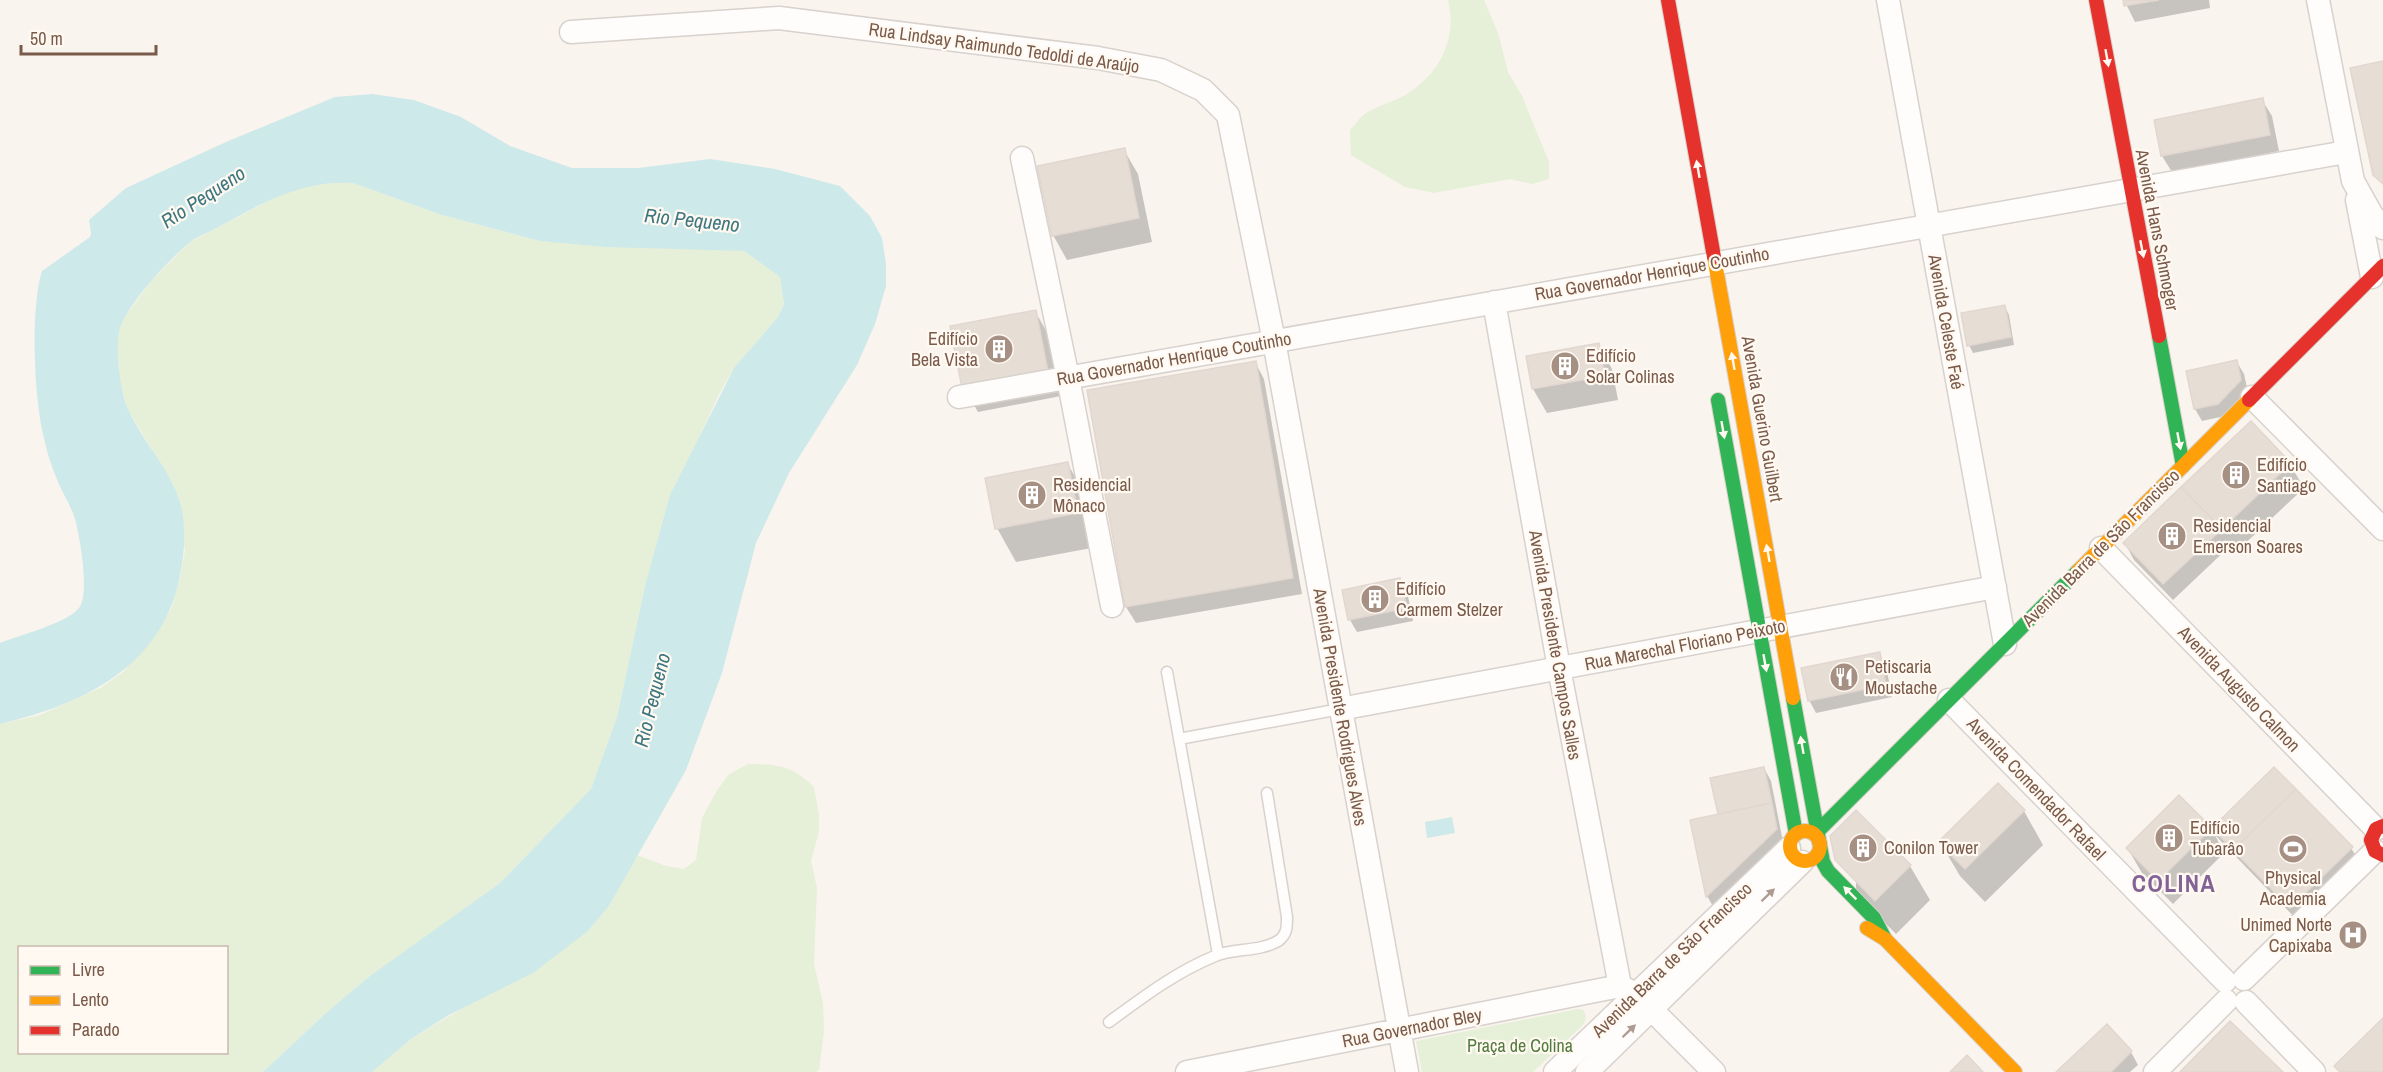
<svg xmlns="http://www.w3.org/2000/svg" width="2383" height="1072" viewBox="0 0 2383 1072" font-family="'Archivo Narrow',sans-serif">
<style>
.green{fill:#e6f0d8;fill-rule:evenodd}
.water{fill:#cee9ea}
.shadow{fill:#0003}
.building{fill:#e6ddd5;stroke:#e2d7d0;stroke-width:1.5}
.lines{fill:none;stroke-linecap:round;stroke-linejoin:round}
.lane-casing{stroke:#d8d1cc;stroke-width:13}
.street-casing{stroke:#d8d1cc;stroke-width:25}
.fast-casing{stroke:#d9d0ca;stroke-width:16}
.slow-casing{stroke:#d9d0ca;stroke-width:16}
.jam-casing{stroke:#d9d0ca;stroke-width:16}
.lane{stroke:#fefdfc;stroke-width:10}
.street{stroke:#fefdfc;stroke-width:22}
.fast{stroke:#30b455;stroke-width:14}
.slow{stroke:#ff9f0a;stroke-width:14}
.jam{stroke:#e5322d;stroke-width:14}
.oneway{fill:#fff9f1}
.oneway2{fill:#af9b91}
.labels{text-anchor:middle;stroke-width:4.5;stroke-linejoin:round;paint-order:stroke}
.street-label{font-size:18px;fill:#7a5a4a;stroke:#fff9f1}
.poi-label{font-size:18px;fill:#7a5a4a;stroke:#fff9f1;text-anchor:start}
.park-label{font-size:18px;fill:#527a3f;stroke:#fff9f1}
.water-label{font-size:20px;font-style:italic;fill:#3c7680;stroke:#fff9f1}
.district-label{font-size:24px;font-weight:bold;letter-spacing:1.5px;fill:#836396;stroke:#fff9f1}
</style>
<rect width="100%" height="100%" fill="#f9f4ee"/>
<path class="green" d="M1448 0H1484L1498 33 1508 72 1522 96 1549 162V179L1532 184 1510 179 1434 193 1405 187 1351 155 1350 130C1355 125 1360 117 1366 113 1378 106 1393 102 1405 95 1439 75 1458 39 1448 0Z
M338 182 353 183 442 215 540 241 744 251 780 277 784 304 778 317 734 368 718 396 699 438 645 586 617 717 591 789 500 883 370 977 326 1013 263 1072H0V724L40 715 100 688 122 673 152 640 171 609 180 578 185 550 174 486 128 410 119 378 117 340 121 323 150 282 190 242 274 198 298 188ZM20 948H226V1052H20Z
M748 764C777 764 793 766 814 787L819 815V831L811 861 817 888 814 964 823 1003 824 1031 819 1070 816 1072H372L411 1039 565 947 588 931 609 906 637 855 666 866 684 869 696 860 702 818 716 792 728 775Z
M1578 1009 1583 1010C1587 1016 1586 1019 1583 1025L1533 1072H1422L1416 1041Z"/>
<path class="water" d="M372 94 414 100 461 117 510 146 572 168H638L710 159 775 169 840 186 870 216 882 238 886 264V286L875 324 857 365 789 473 756 543 722 673 686 770 609 906 588 931 533 973 449 1015 411 1039 372 1072H263L326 1013 370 976 500 883 591 789 617 717 645 586 670 495 734 368 778 317 784 304 780 277 744 251 606 247 540 241 442 215 353 183C299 180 259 205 213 230 205 234 196 237 189 243 166 263 136 295 122 323 113 340 120 393 129 411 143 442 170 469 180 502 186 523 185 549 181 570 166 665 85 704 0 724V643C18 636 69 622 79 608 90 594 80 537 75 519 71 506 63 494 58 482 52 468 47 453 44 438 34 399 30 309 42 271L90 237 91 233 89 220 126 188 226 142 335 97Z
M1452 817 1455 833 1427 838 1425 822Z"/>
<path class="shadow" d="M2124 0H2209L2210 8 2135 22Z
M2262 100 2272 116 2279 151 2172 172 2162 156Z
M1124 150 1138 174 1152 242 1067 260 1053 235Z
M2005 307 2009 315 2014 345 1973 353 1969 345Z
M1035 311 1049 336 1061 396 978 412 964 388Z
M1599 345 1612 369 1618 400 1547 413 1533 389Z
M1255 362 1264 379 1302 594 1136 623 1126 607Z
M2237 362 2244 374 2248 392 2225 416 2202 421 2195 409 2187 373Z
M1067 463 1087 497 1097 547 1016 562 997 528Z
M2290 464 2304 488 2236 552 2230 546 2173 600 2134 560 2125 543Z
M1400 579 1407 591 1413 621 1357 632 1350 620 1344 591Z
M1879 654 1886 666 1892 697 1816 713 1809 700Z
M1764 768 1771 781 1783 842 1714 908 1707 896 1692 821 1719 815 1712 779Z
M2274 769 2351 848 2361 864 2300 923 2215 835 2224 853 2173 904 2142 873 2128 849 2179 798 2212 830Z
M2024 811 2043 845 1985 902 1960 876 1940 842Z
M1856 812 1910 866 1930 900 1896 934 1856 894Z
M2106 1027 2131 1052 2138 1065 2130 1072H2059Z"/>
<path class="building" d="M2123 0H2159L2124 6Z
M2383 61V184L2373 175 2350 68Z
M2263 98 2270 135 2161 156 2154 120Z
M1125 148 1139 218 1052 236 1037 166Z
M2005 305 2011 337 1967 346 1961 313Z
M1036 310 1048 372 962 388 950 326Z
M1599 343 1605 376 1532 389 1526 356Z
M2237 360 2241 380 2218 404 2194 409 2186 371Z
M1256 361 1293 578 1125 607 1087 390Z
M2251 421 2291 463 2222 529 2181 487Z
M1068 462 1078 513 995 529 985 478Z
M2181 487 2222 529 2163 584 2123 543Z
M1400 578 1407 608 1348 620 1342 590Z
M1880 652 1886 685 1808 701 1801 668Z
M1764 767 1772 803 1718 814 1710 778Z
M2274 767 2296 789 2233 850 2212 828Z
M1998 783 2025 810 1965 869 1938 842Z
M2296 789 2353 847 2290 908 2233 850Z
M2179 795 2212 828 2158 881 2126 848Z
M1772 803 1777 829 1706 897 1690 820Z
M1856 810 1911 865 1875 901 1835 860 1830 836Z
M2383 1018V1072H2340L2334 1066Z
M2230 1021 2283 1072H2180Z
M2107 1024 2132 1051 2111 1072H2056Z
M1967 1055 1983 1072H1950Z"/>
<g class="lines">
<g class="lane-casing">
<path id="lane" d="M1167 672 1218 954
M1179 739 1340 709
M1109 1022C1143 997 1176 972 1215 956 1234 948 1259 952 1278 941 1287 935 1287 927 1287 917L1267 793"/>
</g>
<g class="street-casing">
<path id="street" d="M1888 0 2005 644
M2318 0 2353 181 2372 215 2383 228
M571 32 779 18 1098 58 1161 70 1203 90 1228 115 1274 341 1407 1072
M1022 158 1068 378 1112 606
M2357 200 2372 277
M1494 302 1559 668 1620 986
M959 397 2346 152
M2252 397 2383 529
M2101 548 2376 829
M1949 700 2225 981
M1340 709 1995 587
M2244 979 2375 851
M2246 1002 2314 1072
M1187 1072 1620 986 1636 994 1714 1072
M1555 1072 1789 848
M1587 1072 1802 862
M2155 1072 2226 1001"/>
</g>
<g class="fast-casing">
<path id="fast" d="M2159 336 2183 466
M1718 400 1796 834
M1793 698 1823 862 1828 871 1874 918 1885 939
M1818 831 2078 571"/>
</g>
<g class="slow-casing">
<path id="slow" d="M1714 257 1793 698
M2078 571 2249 400
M1790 846a15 15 0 1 1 30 0a15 15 0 1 1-30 0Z
M1867 928 1885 939 2015 1072"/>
</g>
<g class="jam-casing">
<path id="jam" d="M1668 0 1714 257
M2096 0 2159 336
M2249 400 2383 266
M2383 826 2376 829 2371 840 2375 851 2383 855"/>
</g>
<use href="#lane" class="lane"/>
<use href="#street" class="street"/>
<use href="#fast" class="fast"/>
<use href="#slow" class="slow"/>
<use href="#jam" class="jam"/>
</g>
<defs><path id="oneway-solid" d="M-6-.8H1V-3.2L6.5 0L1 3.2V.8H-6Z" transform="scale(1.5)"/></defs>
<g class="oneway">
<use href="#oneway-solid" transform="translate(2107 58) rotate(80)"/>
<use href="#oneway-solid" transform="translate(1698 169) rotate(-100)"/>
<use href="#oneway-solid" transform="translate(2142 249) rotate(79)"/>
<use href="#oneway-solid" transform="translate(1733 361) rotate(-100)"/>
<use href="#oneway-solid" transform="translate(1723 430) rotate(80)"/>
<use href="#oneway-solid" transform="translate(2179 441) rotate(79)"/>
<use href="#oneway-solid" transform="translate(1768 553) rotate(-100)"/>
<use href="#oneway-solid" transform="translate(1765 663) rotate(80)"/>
<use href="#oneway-solid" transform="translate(1802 745) rotate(-100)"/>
<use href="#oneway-solid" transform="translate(1850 893) rotate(-135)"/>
</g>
<g class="oneway2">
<use href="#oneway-solid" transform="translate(1768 895) rotate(-44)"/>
<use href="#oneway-solid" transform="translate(1629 1031) rotate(-44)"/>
</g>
<defs>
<g id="building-disc" transform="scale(1.5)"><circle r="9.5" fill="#a69083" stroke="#fff9f1"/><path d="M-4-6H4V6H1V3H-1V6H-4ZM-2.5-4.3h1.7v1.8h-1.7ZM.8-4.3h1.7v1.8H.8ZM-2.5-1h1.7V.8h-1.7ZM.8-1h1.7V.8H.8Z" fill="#fff"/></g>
<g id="restaurant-disc" transform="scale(1.5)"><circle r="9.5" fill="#a69083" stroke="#fff9f1"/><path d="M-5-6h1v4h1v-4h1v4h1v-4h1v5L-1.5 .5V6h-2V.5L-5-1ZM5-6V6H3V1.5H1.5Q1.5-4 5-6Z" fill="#fff"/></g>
<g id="stadium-disc" transform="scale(1.5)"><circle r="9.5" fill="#a69083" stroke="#fff9f1"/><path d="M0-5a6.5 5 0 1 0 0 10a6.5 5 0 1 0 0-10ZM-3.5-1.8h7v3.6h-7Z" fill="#fff"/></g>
<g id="hospital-disc" transform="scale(1.5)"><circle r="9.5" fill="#a69083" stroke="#fff9f1"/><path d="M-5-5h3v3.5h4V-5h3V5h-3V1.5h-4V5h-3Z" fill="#fff"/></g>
</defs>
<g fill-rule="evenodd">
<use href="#building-disc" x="999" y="349"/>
<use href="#building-disc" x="1565" y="366"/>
<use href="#building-disc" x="2236" y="475"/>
<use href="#building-disc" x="1032" y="495"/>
<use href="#building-disc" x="2172" y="536"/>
<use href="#building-disc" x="1375" y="599"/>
<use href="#restaurant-disc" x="1844" y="677"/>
<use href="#building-disc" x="2169" y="838"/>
<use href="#building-disc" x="1863" y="848"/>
<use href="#stadium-disc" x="2293" y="849"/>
<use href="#hospital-disc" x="2353" y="935"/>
</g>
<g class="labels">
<g class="street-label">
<text transform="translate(1004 48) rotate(8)" y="6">Rua Lindsay Raimundo Tedoldi de Araújo</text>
<text transform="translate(2157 230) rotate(79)" y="6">Avenida Hans Schmoger</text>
<text transform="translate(1652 274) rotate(-10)" y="6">Rua Governador Henrique Coutinho</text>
<text transform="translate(1946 322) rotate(80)" y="6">Avenida Celeste Faé</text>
<text transform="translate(1174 359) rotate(-10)" y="6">Rua Governador Henrique Coutinho</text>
<text transform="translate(1762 419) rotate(80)" y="6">Avenida Guerino Guilbert</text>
<text transform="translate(2101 548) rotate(-45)" y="6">Avenida Barra de São Francisco</text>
<text transform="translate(1555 645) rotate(80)" y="6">Avenida Presidente Campos Salles</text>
<text transform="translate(1685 645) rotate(-11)" y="6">Rua Marechal Floriano Peixoto</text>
<text transform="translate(2239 689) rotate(46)" y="6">Avenida Augusto Calmon</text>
<text transform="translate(1340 707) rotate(80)" y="6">Avenida Presidente Rodrigues Alves</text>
<text transform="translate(2036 789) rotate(46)" y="6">Avenida Comendador Rafael</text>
<text transform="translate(1672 960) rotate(-44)" y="6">Avenida Barra de São Francisco</text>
<text transform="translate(1412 1028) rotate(-11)" y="6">Rua Governador Bley</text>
</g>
<g class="poi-label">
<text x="978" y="345" text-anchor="end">Edifício<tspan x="978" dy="21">Bela Vista</tspan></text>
<text x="1586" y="362">Edifício<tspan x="1586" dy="21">Solar Colinas</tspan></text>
<text x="2257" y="471">Edifício<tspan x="2257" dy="21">Santiago</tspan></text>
<text x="1053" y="491">Residencial<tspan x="1053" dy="21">Mônaco</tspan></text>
<text x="2193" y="532">Residencial<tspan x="2193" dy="21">Emerson Soares</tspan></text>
<text x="1396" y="595">Edifício<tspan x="1396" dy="21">Carmem Stelzer</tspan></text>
<text x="1865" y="673">Petiscaria<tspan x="1865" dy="21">Moustache</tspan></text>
<text x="2190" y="834">Edifício<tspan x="2190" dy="21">Tubarâo</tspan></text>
<text x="1884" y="854">Conilon Tower</text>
<text x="2293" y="884" text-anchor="middle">Physical<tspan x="2293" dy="21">Academia</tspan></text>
<text x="2332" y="931" text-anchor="end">Unimed Norte<tspan x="2332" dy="21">Capixaba</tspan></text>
</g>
<g class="park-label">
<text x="1520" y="1052">Praça de Colina</text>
</g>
<g class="water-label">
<text transform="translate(203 197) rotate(-33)" y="7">Rio Pequeno</text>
<text transform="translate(692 220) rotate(6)" y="7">Rio Pequeno</text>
<text transform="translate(652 700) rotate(-76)" y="7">Rio Pequeno</text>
</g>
<g class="district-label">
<text x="2174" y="892">COLINA</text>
</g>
</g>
<rect x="18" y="946" width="210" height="108" fill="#fff9f1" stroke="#cab9ae" stroke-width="1.5"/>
<rect x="30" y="966" width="30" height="9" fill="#30b455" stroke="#cab9ae" stroke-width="1.5"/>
<text x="72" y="976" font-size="18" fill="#7a5a4a">Livre</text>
<rect x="30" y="996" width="30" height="9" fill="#ff9f0a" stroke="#cab9ae" stroke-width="1.5"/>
<text x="72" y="1006" font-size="18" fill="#7a5a4a">Lento</text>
<rect x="30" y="1026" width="30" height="9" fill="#e5322d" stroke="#cab9ae" stroke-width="1.5"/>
<text x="72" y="1036" font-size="18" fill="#7a5a4a">Parado</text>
<path d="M21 45v9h135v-9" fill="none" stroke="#7a5a4a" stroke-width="3"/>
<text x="30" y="45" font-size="18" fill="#7a5a4a" stroke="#fff9f1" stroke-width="4.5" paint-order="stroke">50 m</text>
</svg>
